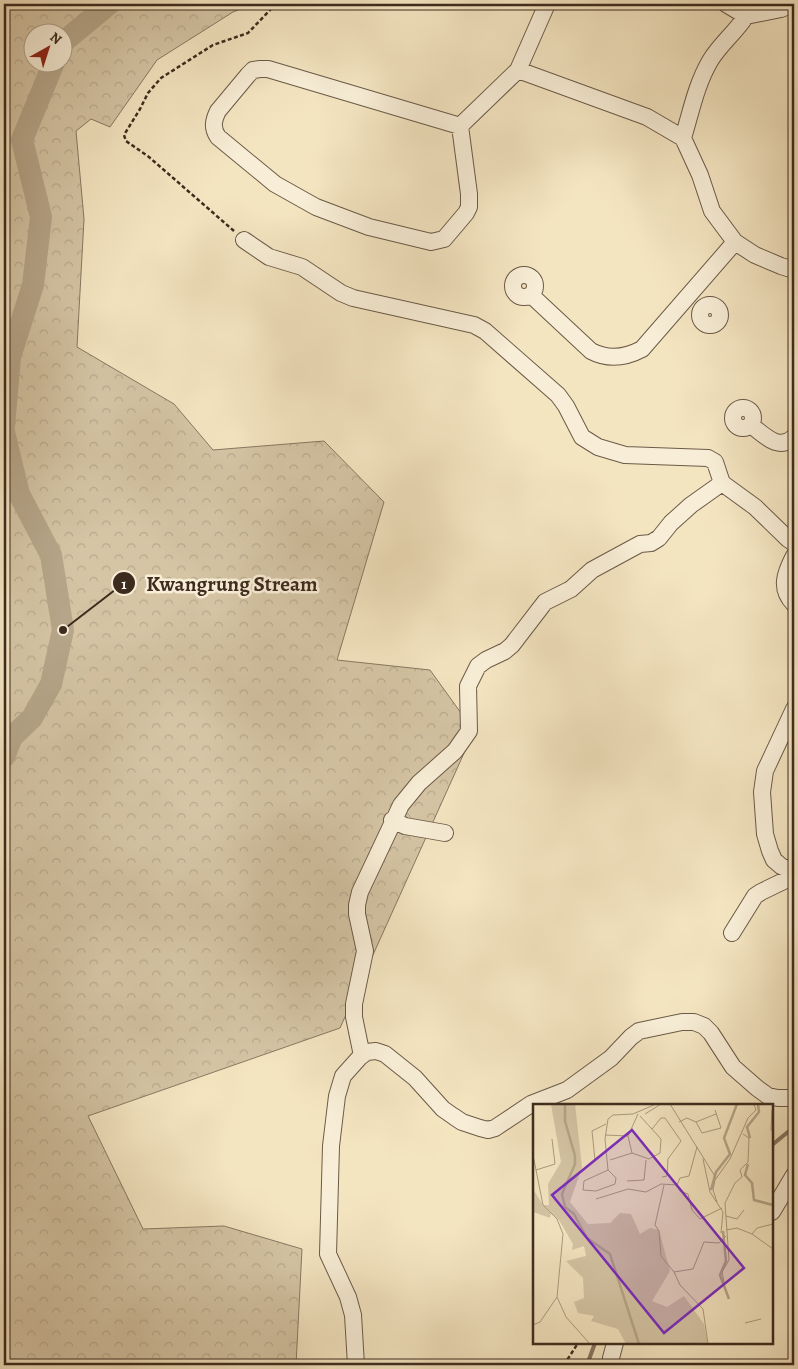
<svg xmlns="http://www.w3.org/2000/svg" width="798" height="1369" viewBox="0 0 798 1369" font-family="Alegreya,serif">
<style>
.forest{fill:url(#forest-crowns);stroke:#897862;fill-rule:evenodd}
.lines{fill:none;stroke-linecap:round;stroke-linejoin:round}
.stream{stroke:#86755f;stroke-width:4}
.river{stroke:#b6a68a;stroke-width:22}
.minor-casing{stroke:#6b5a47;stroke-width:18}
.path{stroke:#3d2b1e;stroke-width:2.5;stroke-dasharray:4 2.5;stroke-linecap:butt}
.minor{stroke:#f8eed7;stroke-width:16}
.inset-river{fill:none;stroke:#b6a68a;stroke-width:2.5}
.inset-road{fill:none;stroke:#ab9b80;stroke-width:1}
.view{fill:#7b2cbf;fill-opacity:0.15;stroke:#7b2cbf;stroke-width:2.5}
.inset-edge{fill:none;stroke:#3d2b1e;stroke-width:2.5}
.leader{fill:none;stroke:#3d2b1e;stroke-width:2}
.callout-dot{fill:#3d2b1e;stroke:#f8eed7;stroke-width:2}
.mark-label{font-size:15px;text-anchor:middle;font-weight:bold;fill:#fff}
.callout-label{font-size:21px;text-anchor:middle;font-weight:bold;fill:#3d2b1e;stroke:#f8eed7;stroke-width:5;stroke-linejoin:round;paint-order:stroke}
</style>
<defs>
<pattern id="forest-crowns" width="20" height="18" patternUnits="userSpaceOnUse" patternTransform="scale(1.25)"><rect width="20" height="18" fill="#d5c5a5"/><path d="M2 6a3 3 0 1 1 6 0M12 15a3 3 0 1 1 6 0" fill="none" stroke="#b8a98e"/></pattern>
</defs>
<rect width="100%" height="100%" fill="#f4e5c1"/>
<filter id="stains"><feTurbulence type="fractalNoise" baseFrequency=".004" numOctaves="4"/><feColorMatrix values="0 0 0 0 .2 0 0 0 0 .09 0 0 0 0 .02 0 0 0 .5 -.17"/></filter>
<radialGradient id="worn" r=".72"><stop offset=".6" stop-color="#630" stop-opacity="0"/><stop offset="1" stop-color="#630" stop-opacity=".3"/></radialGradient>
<path class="forest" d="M4 4H253L233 12 157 60 110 127 91 119 76 131 84 219 77 347 174 404 213 450 324 441 384 502 337 660 430 670 474 731 340 1028 88 1116 143 1229 224 1226 302 1249 296 1365H4ZM32 32H62V62H32Z"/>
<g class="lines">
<path class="stream" d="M772 1145 794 1127
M587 1365 595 1343"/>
<path class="river" d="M62 43 109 4
M4 426 10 357 33 285 41 217 22 140 54 62
M4 432 19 494 51 555 63 630 51 684 32 718 12 737 4 757"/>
<g class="minor-casing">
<path id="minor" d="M726 4 746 16 781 9 793 4
M260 69H268L460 126 469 194V207L466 213 444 239 431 242 369 227 316 207 275 184 218 137C212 128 213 121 218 111L248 75 253 70Z
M518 70 647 117 683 138 700 175 712 211 735 242 755 255 781 266 794 270
M460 126 518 70 547 4
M683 138C691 112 696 85 710 61 720 44 736 32 746 16
M244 240 269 257 302 267 341 293 353 298 474 325 485 331 558 395 566 406 582 437 598 447 625 455 708 458 715 462 722 483 755 507 788 539 794 543
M513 286a11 11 0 1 1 22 0a11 11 0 1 1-22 0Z
M531 295 591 351C608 360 625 358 642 349L735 242
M700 315a10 10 0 1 1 20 0a10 10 0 1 1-20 0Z
M733 418a10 10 0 1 1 20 0a10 10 0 1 1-20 0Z
M751 425C764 435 779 452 794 437
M794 556C785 573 779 589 794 604
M794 709 765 771 762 792 765 834 770 851 774 860 781 866 794 872
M392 820 405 826 445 833
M732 933 755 896 761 892 794 876
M361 1051 354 1017V1004L365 951 357 914V905L360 892 401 805 419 783 455 751 469 731 468 686 478 666 486 660 505 651 512 645 545 602 571 589 592 570 640 544 651 543 659 538 671 523 691 505 722 483
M772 1212 794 1175
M611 1358 615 1343
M356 1365 353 1315 348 1297 328 1254 331 1146 337 1096 343 1076 360 1057 367 1052 376 1051 385 1054 415 1078 443 1109 453 1116 462 1122 480 1128 488 1130 495 1128 531 1104 567 1090 611 1058 631 1037 639 1031 682 1022H694L704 1026 711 1033 733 1067 757 1088 768 1096 778 1098H794"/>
</g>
<path class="path" d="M234 231 149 157 126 141 124 135 140 109 148 93 161 78 213 45 248 33 271 9 280 4
M564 1365 578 1343
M793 1365 794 1359"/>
<use href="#minor" class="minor"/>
</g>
<g transform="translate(533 1104)">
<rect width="240" height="240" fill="#f4e5c1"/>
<path d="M18 0H42L49 63 37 98 55 120 77 119 87 109 98 110 107 130 117 124 126 126 137 167 119 197 134 203 151 192 171 220 175 240H93L85 225 58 217 61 212 45 209 41 198 51 194 50 174 33 157 53 152 51 142 39 146 40 140 26 116 18 109 17 114 0 108V85L10 101H16L15 80 28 58Z" fill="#d5c5a5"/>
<path class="inset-river" d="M32 0V17L42 52V60L29 90 32 103 41 110 54 134 77 150 106 240M217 34 214 23 226 8 225 0M215 60 212 71 219 79 221 96 240 101M178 86 183 68 197 50 191 34 204 0M190 127 193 157 187 171 196 195"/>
<path class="inset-road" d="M137 0 183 74M112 10 128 0M146 18 154 14 163 18 169 29 188 24 182 6M163 18 183 10M119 25 128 14H132L148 37 135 55 134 72 129 73M238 27 239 6M72 31 95 32 105 10M95 32 99 49M0 51 10 101 24 115 30 130 24 193 33 213 57 240M170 55 177 88 190 108 188 129M62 56 59 27 73 20M77 56 99 49 116 55 127 49 128 35 107 12M3 66 22 60 19 35M75 66 83 74 82 80 63 87 50 86 51 77 75 66 72 35 75 15 80 11 100 10 123 0M94 77 111 76 113 56M131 81 122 121 126 127 128 152 141 168M144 81 147 87 155 90 159 106 167 115 189 104M144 81 147 74 156 72 164 43M63 95 95 85 113 88 128 80 144 81M184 98 180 86 182 76 197 55 215 14 223 6 221 0M193 112 204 115 211 106M193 126 204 124 219 130 224 124 240 120M219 130 240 145M191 178 189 168 196 156 192 99 202 79 209 73 207 66 215 58 216 34 210 30M212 219 228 215M0 221 7 218 24 193M175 240 170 205 147 181 141 168 160 165 171 138 186 139 193 132"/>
<path class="view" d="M99 26 211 164 131 229 19 91Z"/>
<rect width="240" height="240" class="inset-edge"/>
</g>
<path class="leader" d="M63 630L124 583"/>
<g class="callout-dot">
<circle cx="63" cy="630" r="5"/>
<circle cx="124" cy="583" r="12"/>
</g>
<g class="mark-label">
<text x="124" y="589">1</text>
</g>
<g class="callout-label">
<text x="232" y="591">Kwangrung Stream</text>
</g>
<rect width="798" height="1369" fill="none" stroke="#f4e5c1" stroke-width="20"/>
<rect x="5" y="5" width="788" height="1359" fill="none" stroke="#3d2b1e" stroke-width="2.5"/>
<rect x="10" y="10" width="778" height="1349" fill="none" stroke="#3d2b1e"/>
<g transform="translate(48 48) rotate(39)"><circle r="24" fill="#f8eed7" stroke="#ada08d"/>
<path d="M0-4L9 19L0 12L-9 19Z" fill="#8f2418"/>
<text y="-8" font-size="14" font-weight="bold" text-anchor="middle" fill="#3d2b1e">N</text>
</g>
<rect width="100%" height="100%" filter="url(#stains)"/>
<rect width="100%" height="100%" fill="url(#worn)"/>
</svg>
